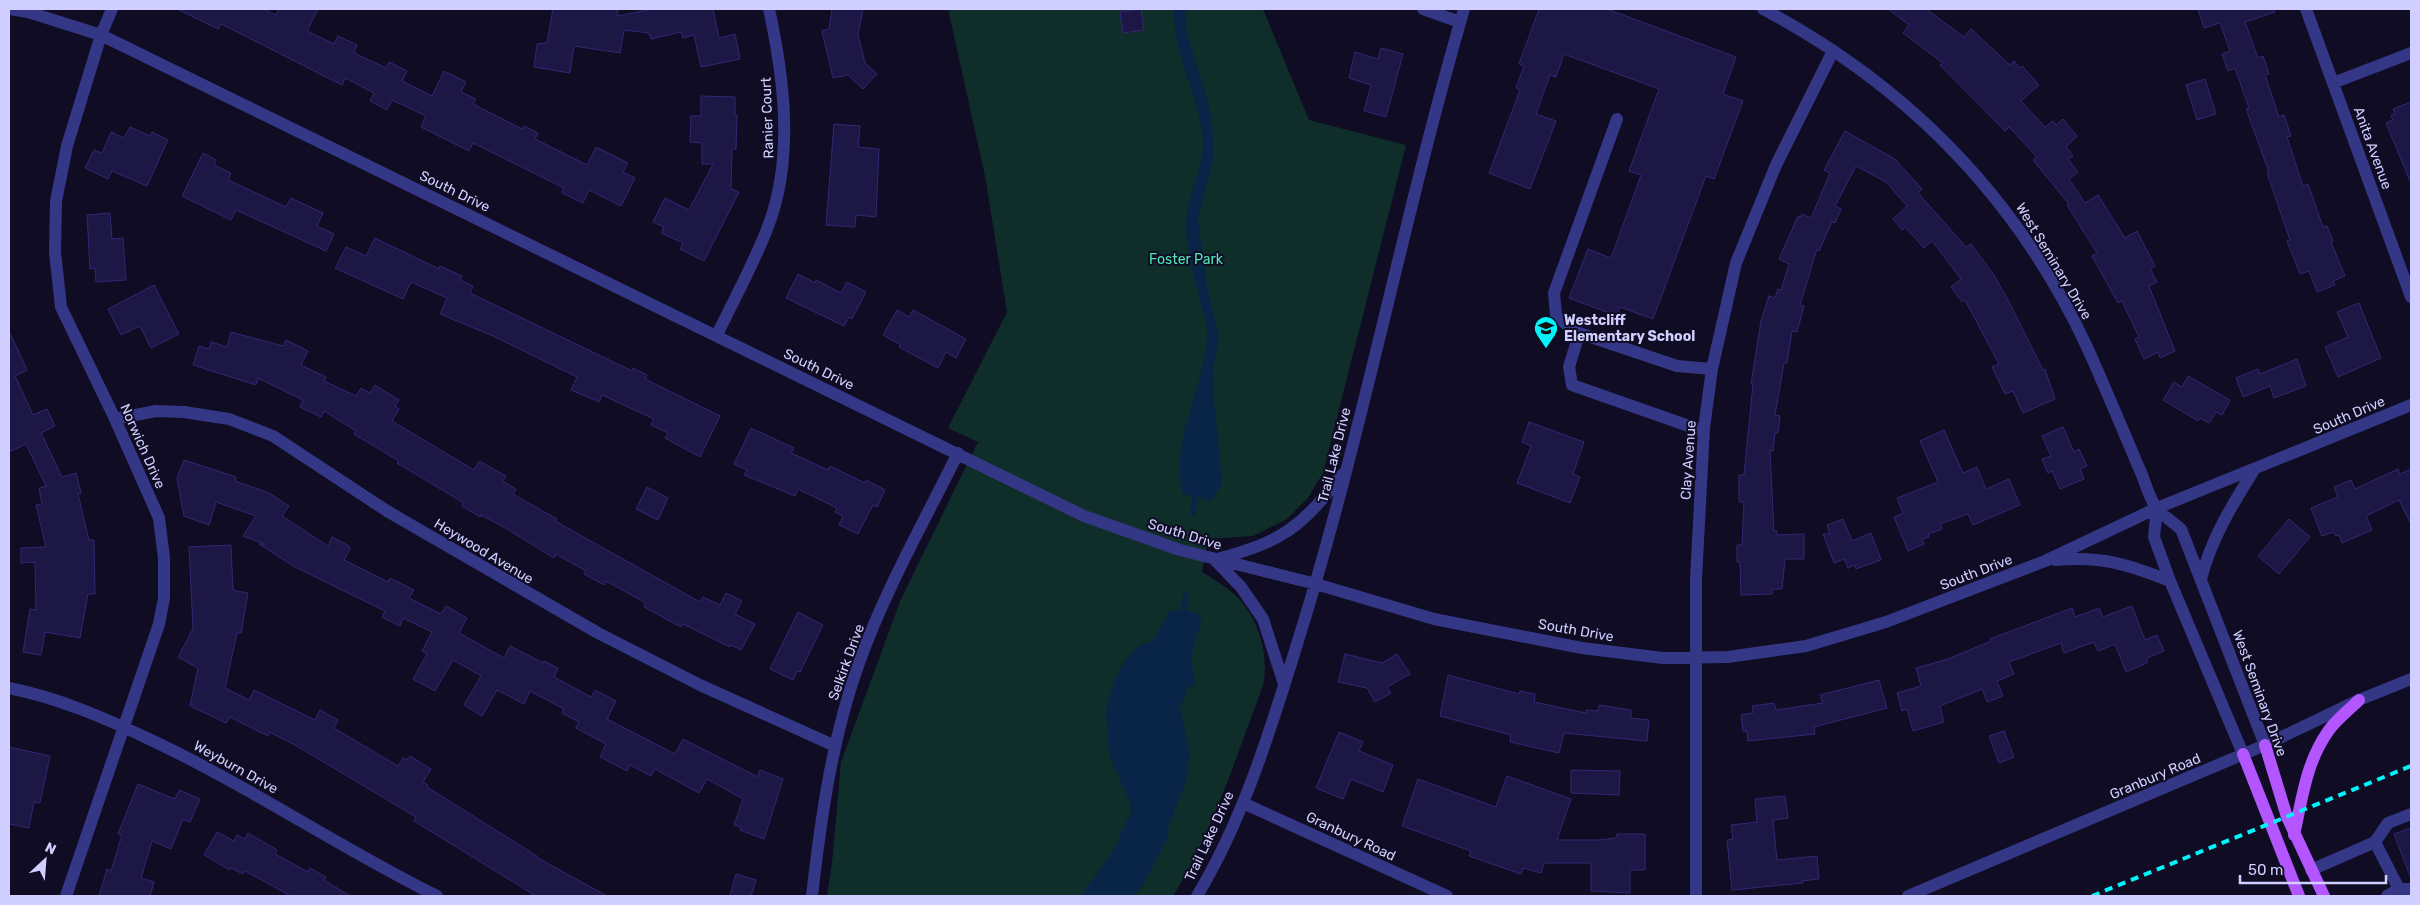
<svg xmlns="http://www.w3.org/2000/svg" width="2420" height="905" viewBox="0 0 2420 905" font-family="Rubik,sans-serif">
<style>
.green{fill:#0f2e2a}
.water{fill:#082447}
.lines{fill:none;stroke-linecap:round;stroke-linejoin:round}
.stream{stroke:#082447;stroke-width:5.5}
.building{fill:#1d1746;stroke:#312873}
.minor{stroke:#343786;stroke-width:12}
.major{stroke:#b356ff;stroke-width:12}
.rail{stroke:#00f4fa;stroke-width:4;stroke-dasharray:8 6;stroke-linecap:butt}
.labels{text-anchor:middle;stroke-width:4;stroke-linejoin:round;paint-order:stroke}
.street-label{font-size:14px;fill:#d1cfff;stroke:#0f0c24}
.park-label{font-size:14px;fill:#53e7b7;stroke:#0f0c24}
.poi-label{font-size:14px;font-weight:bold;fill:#d1cfff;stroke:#0f0c24;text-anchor:start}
</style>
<rect width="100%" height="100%" fill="#0f0c24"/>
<path class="green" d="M948 9H1263L1309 120 1406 145 1323 473 1308 498 1287 519 1253 536 1208 539 1202 572C1215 580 1229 588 1239 599 1260 622 1269 656 1263 686 1236 756 1213 832 1173 896H827L832 863 841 762 901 599 978 442 948 428 1007 312 985 176Z"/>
<path class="water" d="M1174 9H1185L1186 30 1203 85 1211 114 1213 134V162L1198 218 1206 281 1219 338 1213 370 1214 399 1222 483 1212 501 1183 494C1169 438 1205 390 1207 335 1208 327 1204 317 1202 309 1196 281 1186 252 1186 223 1187 192 1208 163 1202 130 1195 89 1173 51 1174 9Z
M1170 610 1193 612 1202 616 1191 658 1195 682 1193 686H1188L1180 708 1190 755 1185 785 1169 825 1167 840 1143 885 1134 896H1081L1113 851 1132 809C1125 786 1110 767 1108 742 1107 734 1110 727 1105 719 1109 692 1121 647 1153 641Z"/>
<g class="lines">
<path class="stream" d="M1193 513 1196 490
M1182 619 1186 594"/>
</g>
<path class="building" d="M177 9H263L276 15 279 9H318L307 31 334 44 338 36 357 45 354 53 386 68 389 62 407 71 402 81 432 96 444 71 466 82 461 92 476 99 473 104 522 129 524 126 538 133 535 139 587 165 596 147 628 163 623 172 635 178 621 206 589 190 583 203 562 193 564 188 473 143 469 151 421 127 426 116 392 100 387 110 370 101 374 93 345 78 342 85 221 24 218 29Z
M553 9H618L617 16 653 9H713L719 38 735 34 740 59 701 67 694 35 683 38 681 32 651 39 649 33 624 30 620 53 574 46 570 73 534 67 537 44 547 43Z
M832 9H863L858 35 865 63 877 74 863 89 848 75 833 78 822 31 829 29Z
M1141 9 1144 30 1123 33 1120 12Z
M1539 9H1607L1736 57 1723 94 1743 101 1714 179 1706 176 1653 319 1620 307 1617 316 1569 298 1588 249 1611 258 1641 175 1629 171 1659 89 1564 54 1556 77 1550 75 1536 114 1556 121 1530 189 1489 173 1520 90 1516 88 1524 66 1519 64Z
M1888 9H1926L1964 37 1971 29 2010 65 2014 61 2020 68 2022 66 2039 85 2021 101 2045 127 2053 121 2056 125 2063 119 2077 136 2066 147 2073 156 2068 159 2078 172 2069 179 2085 203 2098 195 2125 238 2137 231 2155 266 2150 269 2157 282 2149 286 2175 351 2160 358 2158 352 2144 359 2135 339 2139 337 2122 301 2118 303 2092 256 2097 253 2067 205 2069 204 2033 160 2037 157 2009 127 2005 131 1940 65 1943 63 1903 33 1909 25Z
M2198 9H2274L2275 12 2245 22 2258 58 2263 56 2269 74 2265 75 2279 117 2284 115 2291 136 2287 137 2303 186 2308 184 2323 227 2327 226 2333 241 2331 242 2345 276 2333 281 2335 285 2317 292 2309 271 2300 274 2287 241 2290 240 2267 173 2269 172 2246 109 2249 108 2235 68 2228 71 2222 54 2230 51 2220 23 2204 28Z
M1381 48 1403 54 1386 117 1364 111 1371 85 1349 78 1355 52 1378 59Z
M2205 79 2216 114 2197 120 2186 85Z
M701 96 735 97V115H737L736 149H732L731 189 739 192 704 261 680 249 683 243 661 233 664 227 653 222 665 198 689 210 713 164H702V143L690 142 691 116H701Z
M2411 102V180L2410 181 2386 123 2393 120 2391 116 2395 114 2393 109Z
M834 124 860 126 858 147 879 149 876 217 856 215 855 227 826 225Z
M130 127 150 136 152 132 168 140 147 186 112 171 108 179 85 168 94 150 102 153 111 132 124 138Z
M1845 131 1895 159 1922 189 1918 193 1966 247 1971 244 1994 275 2008 300 2043 370 2045 369 2055 399 2023 413 2013 391 2005 394 1992 367 1999 364 1965 300 1962 302 1951 287 1961 279 1932 241 1924 248 1905 227 1902 230 1893 219 1907 206 1886 182 1856 166 1835 206 1841 209 1835 223 1832 222 1819 251 1817 249 1800 305 1804 306 1797 332 1792 331 1787 363H1784L1775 415 1780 416 1778 433H1775L1773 451 1770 450 1774 531H1777V535L1804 534V559H1785L1782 589H1772V594L1741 595 1740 562H1737V545H1742L1744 502H1739V475H1744L1753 384H1751L1761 321 1769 296 1775 298 1778 289 1781 290 1789 264 1779 259 1798 216 1801 217 1802 214 1811 218 1830 173 1824 170Z
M203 153 216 160 214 165 231 173 228 180 286 207 291 198 323 213 317 226 334 234 326 251 236 210 231 220 182 196Z
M110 213 112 239 123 238 126 280 96 282 95 268 90 269 87 215Z
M375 238 439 269 440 266 462 276 460 280 473 286 470 293 632 371 633 368 647 375 645 379 720 416 700 457 665 438 668 433 651 425 654 419 602 395 599 402 571 390 577 377 493 336 440 314 447 298 411 282 403 299 335 268 346 247 366 256Z
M798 274 815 283 816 280 841 293 847 282 866 292 852 319 849 317 844 326 786 298Z
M154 285 179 334 151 348 140 326 121 335 108 309Z
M2359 303 2381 358 2338 377 2325 347 2348 337 2337 312Z
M897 310 909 317 913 310 966 339 956 358 946 352 938 368 899 347 901 345 883 335Z
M9 331 27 370 15 376 33 415 47 409 55 426 41 433 62 477 76 473 81 493 78 494 89 540H94L95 594H88L80 638 45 632 41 655 23 652 30 609 36 610 35 562 21 563V548L46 547 36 505 42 504 39 488 46 486 26 444 9 452Z
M231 332 283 346 286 340 308 351 301 365 326 377 324 381 356 396 361 388 370 393 375 385 399 400 395 406 399 409 392 421 474 470 479 461 506 476 503 481 516 489 513 494 557 519 555 521 700 602 703 597 720 605 726 593 742 601 735 614 755 624 741 650 731 645 730 647 683 624 681 627 644 607 646 603 606 581 604 585 584 574 586 571 556 554 554 558 502 526 481 515 480 517 462 506 464 503 397 463 399 461 354 434 356 431 324 411 321 417 300 407 303 400 258 378 256 385 193 365 199 346 209 349 211 342 227 347Z
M2297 359 2306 386 2274 398 2270 386 2243 397 2236 378 2258 369 2260 374Z
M2188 376 2230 400 2222 415 2216 412 2209 423 2200 418 2198 421 2163 400 2174 382 2182 387Z
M1529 422 1584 442 1573 474 1580 477 1570 503 1517 483 1531 446 1522 442Z
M2063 427 2074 452 2079 449 2087 466 2080 469 2084 479 2060 489 2052 471 2048 473 2042 459 2051 456 2042 436Z
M751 428 794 448 791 453 828 470 830 466 865 483 866 480 885 490 877 507 873 505 858 534 839 525 843 516 835 512 837 508 798 489 795 496 744 475 747 470 734 464Z
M1944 430 1963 473 1977 467 1986 489 2009 479 2020 505 1973 525 1968 514 1940 524 1942 529 1928 534 1929 537 1922 539 1924 544 1908 551 1894 517 1903 513 1897 498 1938 482 1920 441Z
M184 460 236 477 235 481 269 493 289 506 282 516 328 546 332 537 349 546 350 549 344 560 388 582 390 578 414 590 409 598 441 614 446 606 467 618 459 633 504 658 510 646 543 663 544 661 558 668 554 677 591 697 595 690 616 701 607 719 675 754 683 739 758 777 760 770 783 779 764 839 740 830 741 827 734 825 743 799 707 779 699 793 655 769 651 776 630 765 627 771 600 757 606 744 576 728 579 722 562 713 564 709 530 691 524 704 497 690 482 716 464 705 481 676 453 660 435 691 413 679 427 654 422 651 432 632 403 618 400 626 382 617 385 611 295 567 259 544H265L243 536 256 516 216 502 209 525 184 516 177 478Z
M2398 469 2400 474 2411 469V524L2399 500 2366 516 2372 530 2342 543 2339 535 2336 536 2334 532 2322 536 2311 508 2338 497 2334 487 2351 480 2355 489Z
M647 487 668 498 658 520 636 509Z
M1843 519 1852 541 1871 533 1881 560 1856 569 1855 565 1848 568 1844 559 1834 563 1823 534H1830L1827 525Z
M2289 519 2310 537 2279 574 2258 556Z
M231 545 233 590 248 593 241 633H237L225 688 249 700 254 690 315 720 320 710 338 720 334 728 398 766 403 758 407 760 410 756 431 769 423 782 428 785 427 787 537 856 536 857 607 896H536L414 821 416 817 295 745 269 732 268 736 230 717 226 723 190 706 198 668 178 657 193 629 189 547Z
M2132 606 2145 640 2157 635 2164 651 2147 658V663L2126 672 2115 644 2098 651 2094 642 2064 653 2061 643 2009 662 2014 674 1997 681 2003 696 1987 702 1982 689 1940 706 1944 722 1913 731 1907 709 1902 711 1897 693 1921 686 1916 668 1948 659 1991 641 1990 639 2072 608 2075 617 2099 608 2103 617Z
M798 612 823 625 800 672 797 671 793 680 770 669Z
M1345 654 1382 663 1397 654 1410 674 1387 687 1391 693 1375 702 1367 688 1338 682Z
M1448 675 1519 694 1520 691 1535 694 1534 702 1586 713V710L1598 711 1599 705 1631 710V718L1649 720 1647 741 1564 733 1559 753 1510 742 1511 735 1440 716Z
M1879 680 1887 708 1814 727 1815 734 1748 741 1747 731H1743L1741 715 1753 713 1752 706 1774 703 1776 710 1823 703 1820 695Z
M2004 731 2014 757 1999 763 1989 736Z
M1339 732 1363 742 1359 751 1393 765 1383 792 1351 779 1343 799 1316 788Z
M9 747 50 756 40 803 34 802 29 828 9 824Z
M1571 770 1620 771 1619 795 1571 793Z
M1507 776 1571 799 1557 840H1599L1616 838 1617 834H1645V870H1630V893L1591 891V863H1544L1541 873 1523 868 1521 874 1469 856 1471 851 1402 826 1418 779 1496 807Z
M138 784 175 799 179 790 200 799 190 822 183 819 171 849 152 841 141 878 154 882 150 896H99L107 869 111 871 122 835 118 834Z
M1785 796 1788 818 1773 820 1777 860 1817 856 1819 879 1802 881 1803 883 1732 890 1727 840 1733 839 1731 825 1757 822 1755 799Z
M2411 828V876H2410L2394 834Z
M217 832 234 841 237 835 245 839 248 833 277 850 275 854 308 872 310 868 326 877 324 880 350 896H291L245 871 243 874 231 868 230 870 204 855Z
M736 874 756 880 751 896H730Z"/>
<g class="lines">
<path class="minor" d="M10 9 28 12 101 35 1084 516 1180 550 1316 584 1434 619 1582 648 1663 658 1728 657 1806 646 1886 622 2045 561 2157 508 2411 405
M1423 9 1460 22
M1763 9C1908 86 2017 197 2087 347 2105 387 2122 428 2139 468 2145 480 2149 500 2158 510 2165 517 2174 523 2181 529L2265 745
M2306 9 2411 297
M2333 83 2411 53
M1617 119 1554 293 1556 315 1573 331 1677 366 1712 369
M1579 334 1569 367 1572 385 1703 431
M717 335C734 299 755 262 769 224 794 156 784 78 769 9
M115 419 156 411 184 412 229 419 273 436 387 511 598 633 700 685 835 746
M2157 508 2154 537 2170 581 2243 754
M1214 559 1241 587 1263 619 1284 684
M1217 559C1284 541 1300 528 1343 474
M2055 560C2102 556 2127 564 2170 581
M2201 579C2211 539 2232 505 2254 470
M9 688C59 698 105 718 151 740 249 786 340 848 437 896
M1243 803 1447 896
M2375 842 2388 823 2411 814
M2311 870 2375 842 2399 889
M66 896 159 624 164 598V558L159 518 115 419 61 307 55 252 56 201 67 146 101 35 112 9
M812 896C821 817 832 738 859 663 885 590 924 522 958 453
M1197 896C1244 818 1271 728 1298 641 1363 433 1403 218 1464 9
M1696 896V579L1704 428 1712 369 1736 263 1776 165 1833 51
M1908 896 2265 745 2359 700 2411 679
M2387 896 2399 889H2411"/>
<path class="major" d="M2265 745 2287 817 2324 896
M2243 754 2299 896
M2294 835C2302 799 2306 762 2329 730 2337 719 2349 710 2359 700"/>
<path class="rail" d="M2092 896 2411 766"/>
</g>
<defs>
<g id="school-pin" transform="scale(1.25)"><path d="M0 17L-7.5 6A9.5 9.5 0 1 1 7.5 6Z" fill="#00f4fa" stroke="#0f0c24"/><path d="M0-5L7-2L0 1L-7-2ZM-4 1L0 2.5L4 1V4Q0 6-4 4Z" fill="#111"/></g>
</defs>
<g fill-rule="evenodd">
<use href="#school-pin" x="1546" y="328"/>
</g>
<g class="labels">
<g class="street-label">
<text transform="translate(767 118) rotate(-92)" y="5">Ranier Court</text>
<text transform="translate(2373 148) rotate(70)" y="5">Anita Avenue</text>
<text transform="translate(455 191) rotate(26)" y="5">South Drive</text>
<text transform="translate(2054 261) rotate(59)" y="5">West Seminary Drive</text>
<text transform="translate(819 369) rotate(26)" y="5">South Drive</text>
<text transform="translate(2349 415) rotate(-23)" y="5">South Drive</text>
<text transform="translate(143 446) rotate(66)" y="5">Norwich Drive</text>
<text transform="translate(1334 455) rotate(-76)" y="5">Trail Lake Drive</text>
<text transform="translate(1688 460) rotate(-86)" y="5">Clay Avenue</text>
<text transform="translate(1185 534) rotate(17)" y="5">South Drive</text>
<text transform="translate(484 551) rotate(31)" y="5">Heywood Avenue</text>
<text transform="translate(1976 572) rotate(-21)" y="5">South Drive</text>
<text transform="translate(1576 630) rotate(10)" y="5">South Drive</text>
<text transform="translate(846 662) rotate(-70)" y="5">Selkirk Drive</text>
<text transform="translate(2260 693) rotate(70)" y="5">West Seminary Drive</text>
<text transform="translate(236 767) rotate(29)" y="5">Weyburn Drive</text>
<text transform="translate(2155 776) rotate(-23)" y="5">Granbury Road</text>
<text transform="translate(1209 836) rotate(-65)" y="5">Trail Lake Drive</text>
<text transform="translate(1351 836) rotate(25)" y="5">Granbury Road</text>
</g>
<g class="park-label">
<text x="1186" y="264">Foster Park</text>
</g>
<g class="poi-label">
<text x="1564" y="325">Westcliff<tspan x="1564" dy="16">Elementary School</tspan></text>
</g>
</g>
<rect width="2420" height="905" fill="none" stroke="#d1cfff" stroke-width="20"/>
<g transform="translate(45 860) rotate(26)" stroke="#0f0c24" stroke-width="4" paint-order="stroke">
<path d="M0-4L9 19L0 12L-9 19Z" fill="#d1cfff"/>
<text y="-8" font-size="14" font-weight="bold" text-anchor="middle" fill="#d1cfff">N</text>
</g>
<path d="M2240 875v8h146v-8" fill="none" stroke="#d1cfff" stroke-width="2.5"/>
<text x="2248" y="875" font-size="15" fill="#d1cfff" stroke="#0f0c24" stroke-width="4" paint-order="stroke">50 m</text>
</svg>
